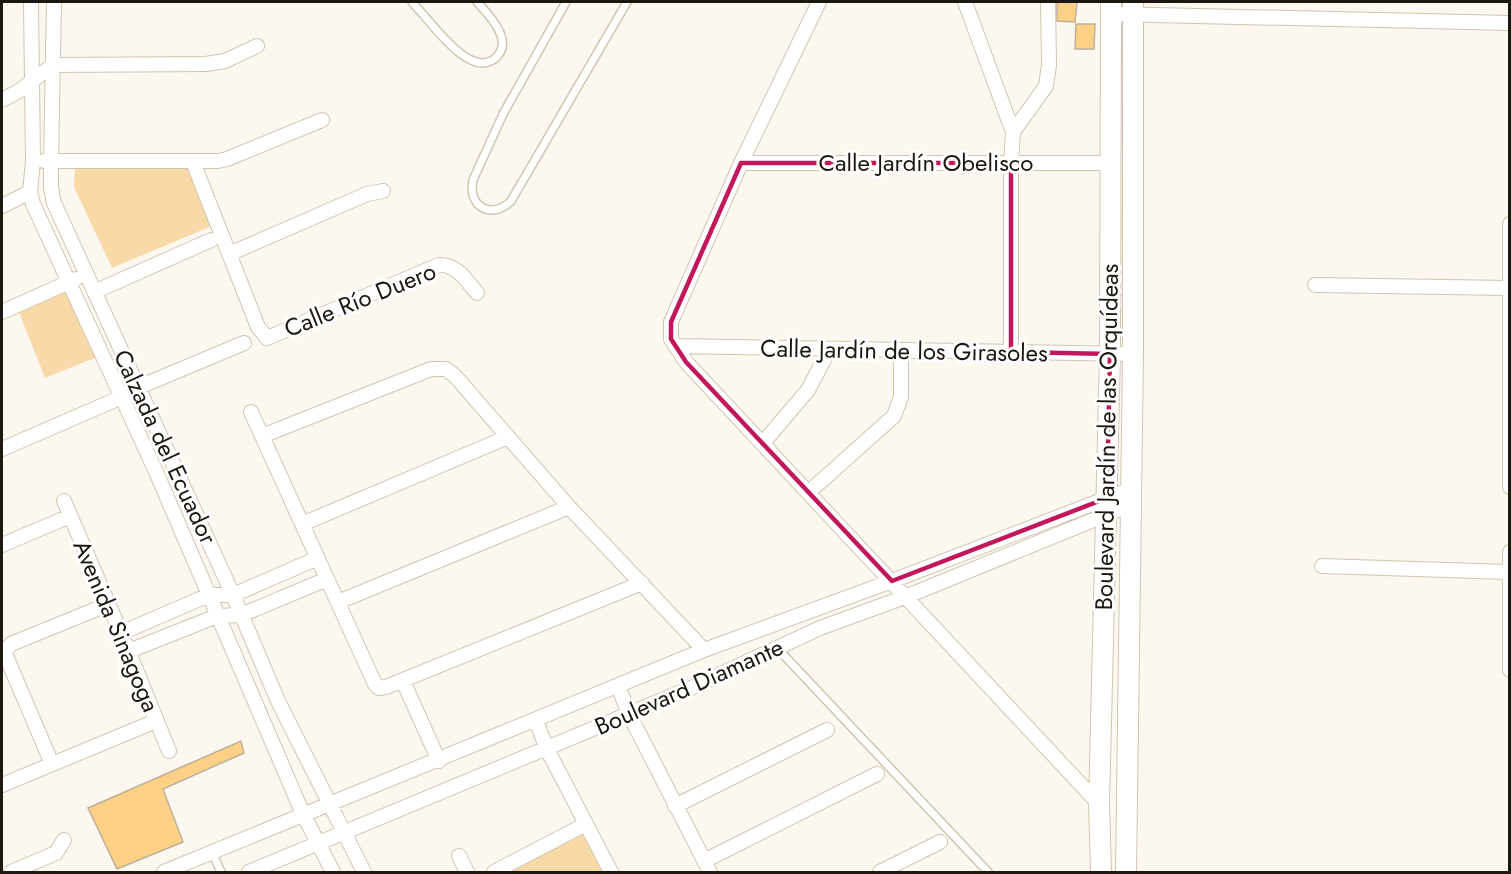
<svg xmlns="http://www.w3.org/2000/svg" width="1511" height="874" viewBox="0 0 1511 874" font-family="Jost,sans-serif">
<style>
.green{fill:#f7daa7}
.building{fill:#fcd185;stroke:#bdb09b;stroke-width:1.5}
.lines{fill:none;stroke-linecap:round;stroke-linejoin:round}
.lane-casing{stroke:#d2c5b0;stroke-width:10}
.street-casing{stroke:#d2c5b0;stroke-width:16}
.secondary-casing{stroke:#d2c5b0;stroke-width:22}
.lane{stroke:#fff;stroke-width:7}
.street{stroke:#fff;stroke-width:14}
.secondary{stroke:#fff;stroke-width:20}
.marked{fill:none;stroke:#c2185b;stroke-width:4.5;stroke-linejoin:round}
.labels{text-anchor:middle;stroke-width:6;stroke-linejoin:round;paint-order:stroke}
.street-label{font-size:24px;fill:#1c1810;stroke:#fff}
</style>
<rect width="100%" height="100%" fill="#fdf8ef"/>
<path class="green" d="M189 166 214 225 112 268 74 187 75 167Z
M72 287 102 355 45 378 19 312Z
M584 834 604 872H505Z"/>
<path class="building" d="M1057 2H1077L1075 22 1057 21Z
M1076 24H1095L1094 49H1075Z
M241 741 244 753 163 789 183 842 117 869 88 808Z"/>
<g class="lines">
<g class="lane-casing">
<path id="lane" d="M412 2C427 18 452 52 471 60 479 64 486 64 493 60 517 43 489 15 477 2
M566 2 503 114 473 180C467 207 492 220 511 201L627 2
M778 649 988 872
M212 852 221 872"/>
</g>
<g class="street-casing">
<path id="street" d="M31 2 33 161 30 192 33 204 157 474 303 814 333 872
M54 2 51 162V188L54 203 233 595 278 701 364 872
M819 2 741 163 671 322V339L686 362 1099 804
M965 2 1013 132
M1111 14 1510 23
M2 100 19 91 53 65 206 64 225 61 257 46
M44 161H218L227 159 322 120
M193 162 258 327 267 338 439 265C457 264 466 280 477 293
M741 163H1111
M2 206 30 192
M1510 224V487
M229 254 367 194 383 191
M1315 285 1508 288
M94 292 211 240
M2 312 76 279
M675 346 1133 354
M1011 352V163L1013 132 1046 86 1049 65 1048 2
M251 412 375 684 379 688 386 687 642 583
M262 436 431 369H446L455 376 569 507 704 650
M763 443 808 390 829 350
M2 449 122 397 139 387 244 343
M809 492 894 416 901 397V351
M64 501 121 633 169 751
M302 524 508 437
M2 545 70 516
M1510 552V670
M1322 566 1509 572
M338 602 569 507
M121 633 209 595H233L318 558
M129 651 217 616 241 615 327 579
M403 681 439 761
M618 686 629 714 710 872
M536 721 547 749 611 872
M52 764 6 656 5 651 11 644 109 604
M2 785 156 721
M675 806 827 730
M459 856 467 872
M704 861 877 774
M11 872 56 853 64 840
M164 872 704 650 892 581 1131 489
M249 872 691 688 820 628 905 597 1130 505
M494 872 586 824
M880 872 940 842"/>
</g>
<g class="secondary-casing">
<path id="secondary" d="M1101 872 1099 804 1110 354 1111 2
M1126 872 1133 354V2"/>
</g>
<use href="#lane" class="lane"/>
<use href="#street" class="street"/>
<use href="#secondary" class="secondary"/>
</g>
<path class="marked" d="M741 163H1011V352L1110 354 1107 498 892 581 686 362 671 339V322Z"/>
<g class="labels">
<g class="street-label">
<text x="926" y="171">Calle Jardín Obelisco</text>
<text transform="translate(360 300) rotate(-22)" y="8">Calle Río Duero</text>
<text transform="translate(904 351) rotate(1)" y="8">Calle Jardín de los Girasoles</text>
<text transform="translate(1107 437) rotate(-89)" y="8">Boulevard Jardín de las Orquídeas</text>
<text transform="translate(165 447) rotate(65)" y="8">Calzada del Ecuador</text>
<text transform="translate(116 626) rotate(67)" y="8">Avenida Sinagoga</text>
<text transform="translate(689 687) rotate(-24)" y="8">Boulevard Diamante</text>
</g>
</g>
<rect width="1511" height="874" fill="none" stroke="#1c1810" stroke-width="6"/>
</svg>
